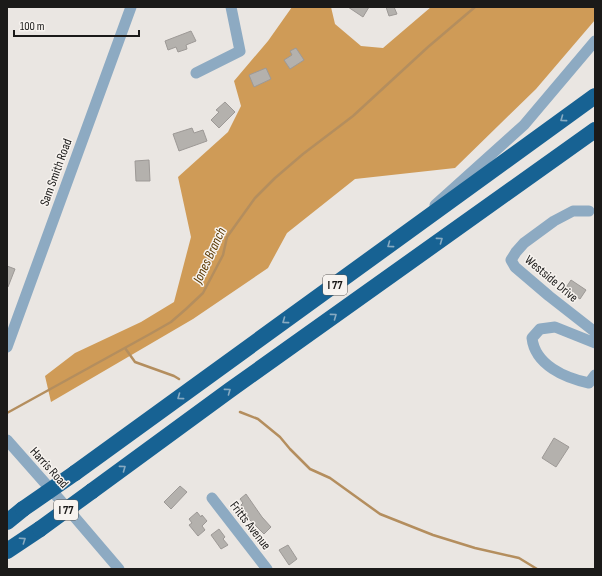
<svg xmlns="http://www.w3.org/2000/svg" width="602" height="576" viewBox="0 0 602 576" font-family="'Sofia Sans Condensed',sans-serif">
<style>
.forest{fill:#cf9b57}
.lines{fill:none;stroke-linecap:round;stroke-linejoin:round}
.stream{stroke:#b48e5e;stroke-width:2.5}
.building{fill:#b4b1ad;stroke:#9d9996}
.minor{stroke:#8daac2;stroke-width:11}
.highway{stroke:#176293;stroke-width:16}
.highway-bridge{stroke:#176293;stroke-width:16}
.oneway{stroke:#87aac1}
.labels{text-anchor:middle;stroke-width:3;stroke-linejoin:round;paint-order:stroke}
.shield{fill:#f7f3ef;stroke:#5d5b59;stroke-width:1}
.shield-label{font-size:12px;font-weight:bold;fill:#1b1a19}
.street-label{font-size:13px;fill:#1b1a19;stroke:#f7f3ef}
.water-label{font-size:14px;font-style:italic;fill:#5b3900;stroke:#f7f3ef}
</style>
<rect width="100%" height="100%" fill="#eae6e2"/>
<path class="forest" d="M292 7H331L335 24 361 46 383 48 431 7H595V20L536 89 455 168 355 179 287 233 268 268 193 319 51 402 45 376 75 353 141 322 174 302 191 237 178 177 228 132 241 106 234 81 268 41Z"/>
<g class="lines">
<path class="stream" d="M125 348 135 362 174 376 179 379
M240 412 258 419 280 437 290 449 310 469 330 478 380 514 433 535 475 548 519 558 537 569
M7 413 150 334 171 322 186 309 203 293 223 255 227 237 255 198 275 178 303 154 353 116 428 47 475 7"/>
</g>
<path class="building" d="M348 7H369L363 17Z
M386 7H394L397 14 389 16Z
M191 31 196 41 186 45 187 49 178 52 176 47 168 50 165 41Z
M296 48 304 60 290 69 284 60 292 55 290 51Z
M266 68 271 79 254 87 249 75Z
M225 102 235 112 219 128 211 120 219 112 216 110Z
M192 128 194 133 203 130 207 141 179 151 173 134Z
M149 160 150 181H136L135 161Z
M7 266 15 269 8 287H7Z
M571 280 586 290 580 299 565 289Z
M554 438 569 447 556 467 542 458Z
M180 486 187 492 171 509 164 502Z
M246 494 262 517 271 527 264 534 249 519 241 505 243 503 240 499Z
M197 512 201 517 202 515 207 521 202 526 205 530 198 536 189 525 192 523 189 519Z
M219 529 225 537 223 539 228 545 221 549 211 535Z
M288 545 297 559 289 565 279 550Z"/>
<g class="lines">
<path class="minor" d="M196 73 240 51 231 7
M435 205 524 125 595 41
M589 211H573L554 221 524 243 516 252 511 260 515 267 549 296 595 332
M595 343 555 327 540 329 532 338C535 365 565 378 589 383L595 375
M7 347 131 7
M7 440 60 500 119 569
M212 498 267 569"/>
<path class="highway" d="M75 473 595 96
M92 491 230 390 595 130
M7 522 23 509
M7 551 40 529"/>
<path class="highway-bridge" d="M23 509 75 473
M40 529 92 491"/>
</g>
<defs><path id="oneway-chevron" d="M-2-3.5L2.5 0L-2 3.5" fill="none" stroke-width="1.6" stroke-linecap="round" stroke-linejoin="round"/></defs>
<g class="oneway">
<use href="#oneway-chevron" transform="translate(563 119) rotate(144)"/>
<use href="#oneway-chevron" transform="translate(440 240) rotate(-36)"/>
<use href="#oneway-chevron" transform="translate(390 245) rotate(144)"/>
<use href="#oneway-chevron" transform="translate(334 316) rotate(-36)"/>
<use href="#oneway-chevron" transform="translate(285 321) rotate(144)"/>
<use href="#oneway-chevron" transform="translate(228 391) rotate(-36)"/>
<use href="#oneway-chevron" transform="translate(180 397) rotate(144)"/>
<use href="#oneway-chevron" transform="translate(123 468) rotate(-36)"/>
<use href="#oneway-chevron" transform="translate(23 540) rotate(-34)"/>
</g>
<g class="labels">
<g class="shield">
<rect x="323" y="275" width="24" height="20" rx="3"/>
<rect x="54" y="500" width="24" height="20" rx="3"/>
</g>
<g class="shield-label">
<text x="335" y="289">I 77</text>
<text x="66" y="514">I 77</text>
</g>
<g class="street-label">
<text transform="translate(55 172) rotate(-70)" y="5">Sam Smith Road</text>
<text transform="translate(552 278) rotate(40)" y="5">Westside Drive</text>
<text transform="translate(50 467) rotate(48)" y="5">Harris Road</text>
<text transform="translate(251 525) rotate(52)" y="5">Fritts Avenue</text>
</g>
<g class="water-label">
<text transform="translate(209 255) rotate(-65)" y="5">Jones Branch</text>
</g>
</g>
<rect width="602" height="576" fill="none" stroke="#1b1a19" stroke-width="16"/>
<path d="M14 30v6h125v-6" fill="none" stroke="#1b1a19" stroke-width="2"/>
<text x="20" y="30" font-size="12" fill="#1b1a19" stroke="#f7f3ef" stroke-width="3" paint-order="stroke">100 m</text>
</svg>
